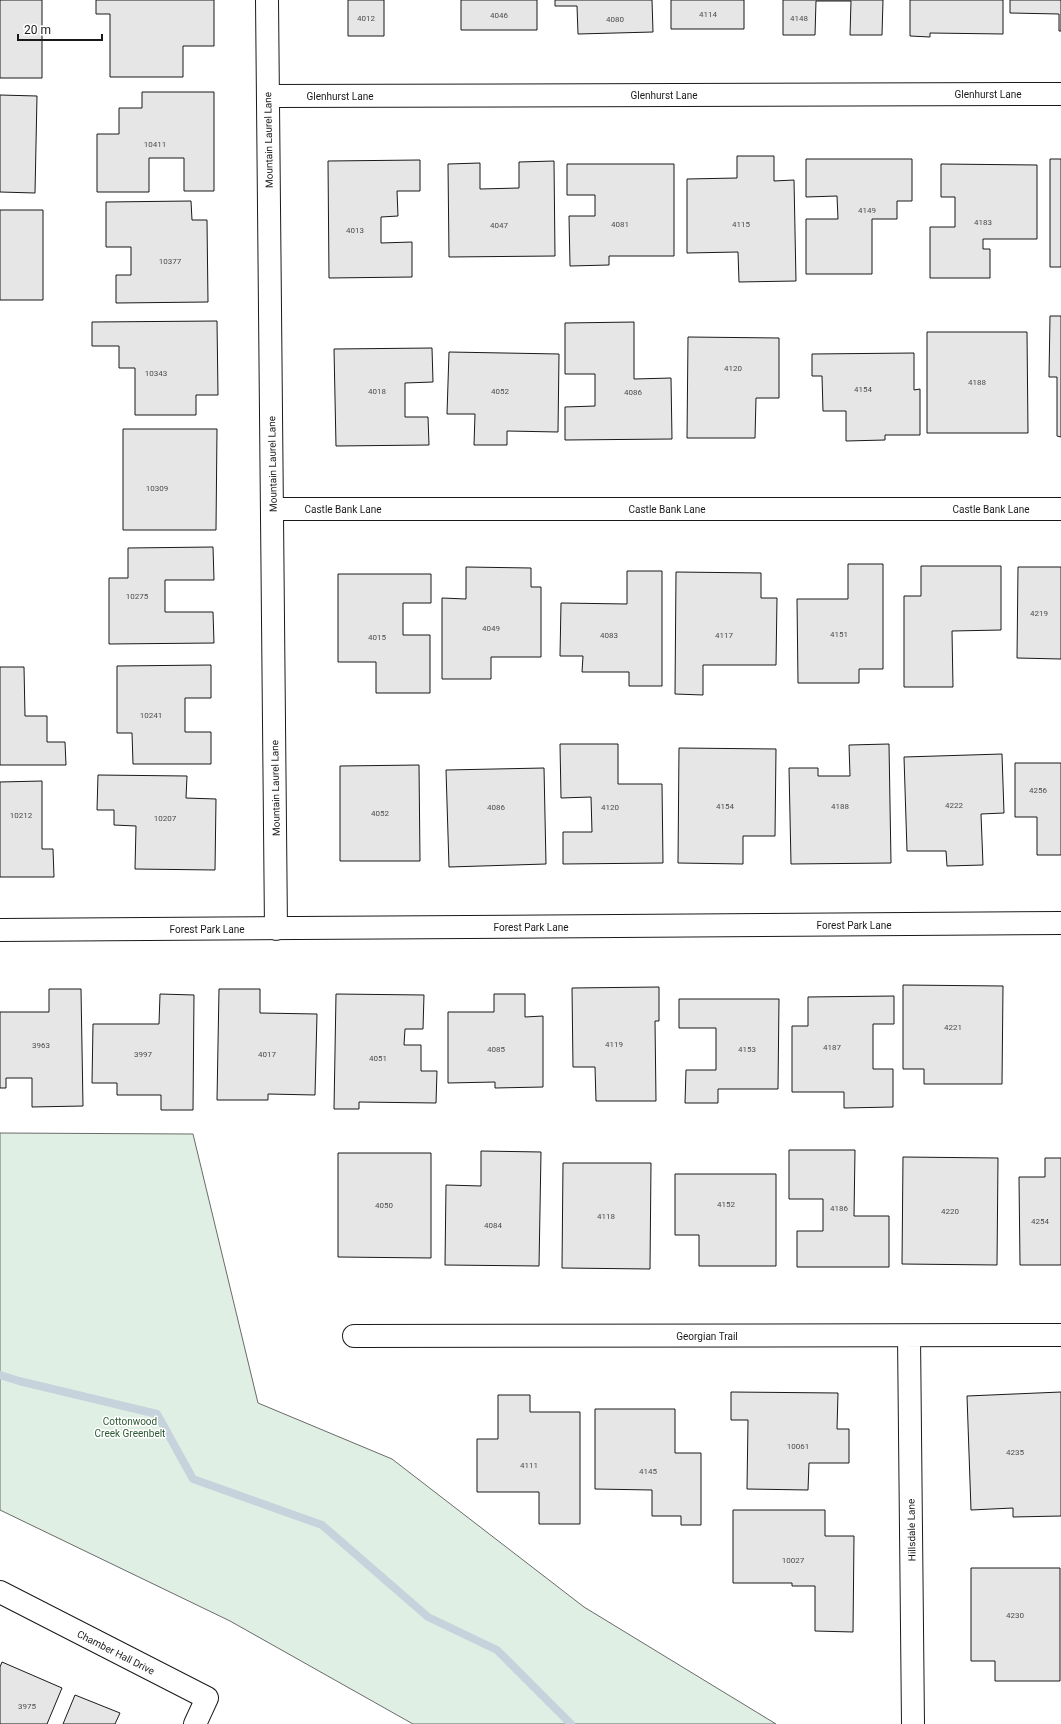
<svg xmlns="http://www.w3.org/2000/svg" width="1061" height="1724" viewBox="0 0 1061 1724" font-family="Roboto,sans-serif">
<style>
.green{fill:#e0efe3;stroke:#6a6a6a}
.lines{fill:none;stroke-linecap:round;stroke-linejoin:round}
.stream{stroke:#c6d2dc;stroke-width:8}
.building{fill:#e6e6e6;stroke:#1a1a1a}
.street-casing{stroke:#1a1a1a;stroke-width:24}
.street{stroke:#fff;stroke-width:22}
.labels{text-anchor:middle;stroke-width:3;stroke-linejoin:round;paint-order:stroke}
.number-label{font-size:8px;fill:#4d4d4d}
.street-label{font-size:10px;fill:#1a1a1a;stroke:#fff}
.park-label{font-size:10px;fill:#2b5a34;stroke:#fff}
</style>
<rect width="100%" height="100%" fill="#fff"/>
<path class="green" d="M0 1133 193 1134 258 1403 392 1459 584 1607 776 1724H413L230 1621 0 1510Z"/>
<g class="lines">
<path class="stream" d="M0 1375 19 1381 157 1414 193 1479 322 1525 428 1617 497 1650 571 1724"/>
</g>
<path class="building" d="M0 0H42V78H0Z
M96 0H214V46H183V77H110V14H96Z
M348 0H384V36H348Z
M461 0H537V30H461Z
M555 0H652L653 32 578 34 577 6H555Z
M671 0H744V29H671Z
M783 0H883L882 35H850L851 1H816L815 35H783Z
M910 0H1003V34L930 33V37L910 36Z
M1010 0H1061V31H1059V14L1010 13Z
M142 92H214V191H184V158H149V192H97V134H119V108H142Z
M0 95 37 96 35 193 0 192Z
M737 156H774V181L794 180 796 281 739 282 738 252 687 253V179L737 178Z
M806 159H912V201H897V219H872V274H806V219H838L837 196 806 197Z
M1050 159H1061V267H1050Z
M420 160V191H397L398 216 381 217V243L412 242V277L329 278 328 161Z
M554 161 555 256 449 257 448 164 480 163V189L519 188V162Z
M567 164H674V256H609V265L570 266 569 216H595V195H567Z
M941 164 1037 165V239H983V249H990V278H930V227H955V197H941Z
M191 201 192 220H207L208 302 116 303V275H131V247H106V202Z
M0 210H43V300H0Z
M1050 316H1061V437L1057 436V377H1049Z
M217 321 218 395H196V415H135V368H119V346H92V322Z
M634 322V379L671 378 672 439 565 440V407L595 406V374H565V323Z
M927 332H1027L1028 433H927Z
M688 337 779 338V398H756L755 438H687Z
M432 348 433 382 405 383V417H428L429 445 336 446 334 349Z
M449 352 559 354 558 432 507 431V445H474L475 414H447Z
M914 353V390L920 389V435H885V440L846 441V411H823L822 376H812V354Z
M123 429H217L216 530H123Z
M213 547 214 580H165V612H213L214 643 109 644V578H128V548Z
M848 564H883V669H859V683H798L797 599H848Z
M921 566H1001V630L952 631 953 687H904V596H921Z
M466 567 531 568V587H541V657H491V679H442V598L466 599Z
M1018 567H1061V659L1017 658Z
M627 571H662V686H629V672H582L583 656H560L561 603 627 604Z
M676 572 761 573V598H777L776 665H703V695L675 694Z
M338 574H431V603H403V635H430V693H376V662H338Z
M211 665V698H185V732H211V764H133L132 733H117V666Z
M0 667H24L25 716H47V742H65L66 765H0Z
M560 744H618V784H662L663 863 563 864V832H592L591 797 561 798Z
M889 744 891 863 791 864 789 768H818V776H850L849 745Z
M679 748 776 749 775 836H743V864L678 863Z
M1002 754 1004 813 981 814 983 865 947 866 946 851H907L904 757Z
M1015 763H1061V855H1037V817H1015Z
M419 765 420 861H340V766Z
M544 768 546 864 449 867 446 770Z
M98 775 187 776 186 798 216 799 215 870 135 869 136 826 114 825V810H97Z
M42 781V849H53L54 877H0V782Z
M903 985 1003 986 1002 1084H924V1069H903Z
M659 987V1021H655L656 1101H596L595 1067H573L572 988Z
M49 989H81L83 1106 32 1107V1078H6V1088H0V1012H49Z
M219 989H260V1013L317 1014 315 1095 268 1094V1100H217Z
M160 994 194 995 193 1110H161V1095H117V1083H92L93 1024H159Z
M336 994 424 995 423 1029H405L404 1045H421V1071H437L436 1103 359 1102V1109H334Z
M494 994H525V1017L543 1016V1087L495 1088V1082L448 1083V1012H494Z
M894 996V1024H873V1069H893V1107L844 1108V1092H792V1026H808V997Z
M679 999H779L778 1089H718V1103H685L686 1070H716V1028H679Z
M789 1150H855L854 1216H889V1267H797V1231H823V1199H789Z
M481 1151 541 1152 539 1266 445 1265 446 1185 481 1186Z
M338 1153H431V1258L338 1257Z
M903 1157 998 1158 997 1265 902 1264Z
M1045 1158H1061V1265H1020L1019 1177H1045Z
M563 1163H651L650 1269 562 1268Z
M675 1174H776V1266H699V1235H675Z
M731 1392 838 1393 837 1429H849V1463H809L808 1490 747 1489 748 1420H731Z
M1061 1392V1516L1013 1517V1508L971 1510 967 1396Z
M498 1395H530V1412H580V1524H539V1492H477V1439H498Z
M595 1409H675V1453H701V1525H681V1516H652V1490L595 1489Z
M733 1510H825V1536H854L853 1632 815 1631V1586H792V1583H733Z
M971 1568H1060V1681H995V1661H971Z
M2 1662 62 1688 47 1724H0V1667Z
M75 1695 120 1713 115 1724H63Z"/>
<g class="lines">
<g class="street-casing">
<path id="street" d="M267 0 276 929
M268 96 1061 94
M272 509H1061
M0 930 1061 923
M354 1336 1061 1335
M909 1336 913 1724
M0 1592 207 1698 195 1724"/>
</g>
<use href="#street" class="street"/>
</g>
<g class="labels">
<g class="number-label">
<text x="708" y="17">4114</text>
<text x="499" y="18">4046</text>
<text x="366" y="21">4012</text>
<text x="799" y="21">4148</text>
<text x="615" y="22">4080</text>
<text x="155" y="147">10411</text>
<text x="867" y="213">4149</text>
<text x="983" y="225">4183</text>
<text x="620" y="227">4081</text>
<text x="741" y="227">4115</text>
<text x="499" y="228">4047</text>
<text x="355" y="233">4013</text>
<text x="170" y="264">10377</text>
<text x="733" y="371">4120</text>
<text x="156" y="376">10343</text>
<text x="977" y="385">4188</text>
<text x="863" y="392">4154</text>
<text x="377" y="394">4018</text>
<text x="500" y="394">4052</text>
<text x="633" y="395">4086</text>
<text x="157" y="491">10309</text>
<text x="137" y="599">10275</text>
<text x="1039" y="616">4219</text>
<text x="491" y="631">4049</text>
<text x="839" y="637">4151</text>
<text x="609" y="638">4083</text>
<text x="724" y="638">4117</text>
<text x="377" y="640">4015</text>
<text x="151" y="718">10241</text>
<text x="1038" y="793">4256</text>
<text x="954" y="808">4222</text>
<text x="725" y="809">4154</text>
<text x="840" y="809">4188</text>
<text x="496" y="810">4086</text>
<text x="610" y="810">4120</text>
<text x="380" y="816">4052</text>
<text x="21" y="818">10212</text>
<text x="165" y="821">10207</text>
<text x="953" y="1030">4221</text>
<text x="614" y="1047">4119</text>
<text x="41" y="1048">3963</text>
<text x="832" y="1050">4187</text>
<text x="496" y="1052">4085</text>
<text x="747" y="1052">4153</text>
<text x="143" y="1057">3997</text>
<text x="267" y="1057">4017</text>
<text x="378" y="1061">4051</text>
<text x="726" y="1207">4152</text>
<text x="384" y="1208">4050</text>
<text x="839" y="1211">4186</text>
<text x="950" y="1214">4220</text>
<text x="606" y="1219">4118</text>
<text x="1040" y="1224">4254</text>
<text x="493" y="1228">4084</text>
<text x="798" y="1449">10061</text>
<text x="1015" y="1455">4235</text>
<text x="529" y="1468">4111</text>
<text x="648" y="1474">4145</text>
<text x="793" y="1563">10027</text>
<text x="1015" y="1618">4230</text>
<text x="27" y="1709">3975</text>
</g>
<g class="street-label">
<text x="988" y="98">Glenhurst Lane</text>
<text x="664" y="99">Glenhurst Lane</text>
<text x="340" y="100">Glenhurst Lane</text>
<text transform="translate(268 140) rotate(-91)" y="4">Mountain Laurel Lane</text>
<text transform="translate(272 464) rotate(-91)" y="4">Mountain Laurel Lane</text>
<text x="343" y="513">Castle Bank Lane</text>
<text x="667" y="513">Castle Bank Lane</text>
<text x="991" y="513">Castle Bank Lane</text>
<text transform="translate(275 788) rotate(-91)" y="4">Mountain Laurel Lane</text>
<text x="854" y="929">Forest Park Lane</text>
<text x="531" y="931">Forest Park Lane</text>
<text x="207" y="933">Forest Park Lane</text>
<text x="707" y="1340">Georgian Trail</text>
<text transform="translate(911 1530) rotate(-91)" y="4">Hillsdale Lane</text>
<text transform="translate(116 1652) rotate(27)" y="4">Chamber Hall Drive</text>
</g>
<g class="park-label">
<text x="130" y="1425">Cottonwood<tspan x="130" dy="12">Creek Greenbelt</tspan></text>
</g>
</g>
<path d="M18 34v6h84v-6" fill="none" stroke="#1a1a1a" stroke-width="2"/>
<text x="24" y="34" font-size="12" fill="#1a1a1a" stroke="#ffffff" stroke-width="3" paint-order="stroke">20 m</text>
</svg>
